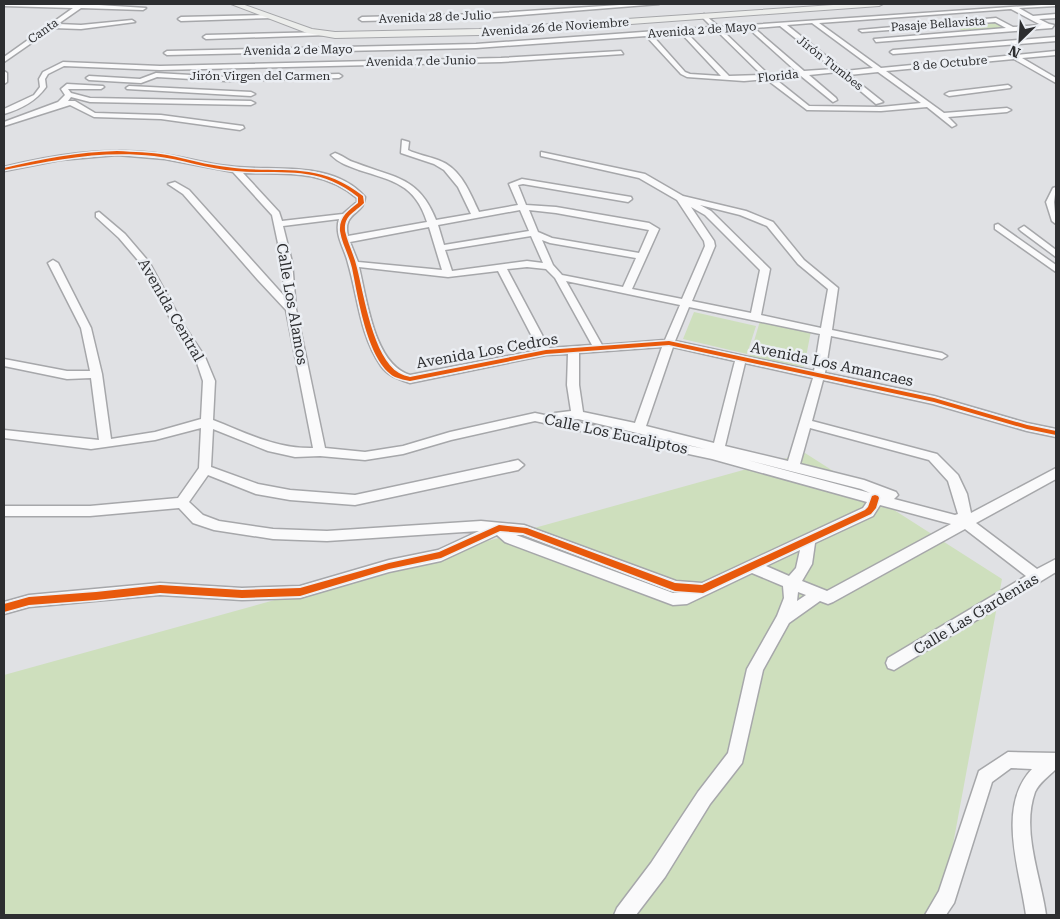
<svg xmlns="http://www.w3.org/2000/svg" width="1060" height="919" viewBox="0 0 1060 919" font-family="'Roboto Serif',serif">
<style>
.green{fill:#cedfbd}
.lines{fill:none;stroke-linecap:round;stroke-linejoin:round}
.minor-casing{stroke:#a6a7aa;stroke-width:3}
.secondary-casing{stroke:#a6a7aa;stroke-width:2}
.minor{fill:#fafafb;fill-rule:evenodd}
.secondary{fill:#ecedeb;fill-rule:evenodd}
.cycleway-casing{stroke:#ebeef3;stroke-width:3}
.cycleway{fill:#e8590c;fill-rule:evenodd}
.labels{text-anchor:middle;stroke-width:5;stroke-linejoin:round;paint-order:stroke}
.far-street-label{font-size:12px;fill:#2d2e30;stroke:#ebeef3}
.street-label{font-size:15px;fill:#2d2e30;stroke:#ebeef3}
</style>
<rect width="100%" height="100%" fill="#e0e1e4"/>
<path class="green" d="M996 21 1009 28 965 32 952 25Z
M694 312 756 326 747 354 683 339Z
M760 321 811 331 804 367 749 358Z
M805 453 1002 579 940 915H4V675Z"/>
<g class="lines">
<g class="minor-casing">
<path id="minor" d="M4 4H83L146 8 143 10 81 8 58 24 81 25 132 20 135 22 81 29 53 28 4 62V57L73 8 4 6Z
M635 4H659L482 18 362 21 359 19 362 17 482 14Z
M1056 4V6L1019 8 1033 16 1056 14V18L1039 19 1049 24 1054 25 1052 28 876 42 874 39 1006 28 995 22 862 32 859 30 996 18 1013 27 1041 25 1011 9 819 23 881 68 1056 51V55L1022 58 1056 78V83L1014 59 886 71 944 113 1007 108 1011 110 1007 112 948 117 956 125 952 127 927 107 881 111 807 110 766 79 744 81 687 77 681 74 646 36 476 48 167 55 164 53 167 51 476 44 712 27 701 16 704 14 719 27ZM812 23 873 68 845 71 787 25ZM780 26 834 69 804 71 754 28ZM748 28 797 72 769 75 722 30ZM716 30 762 75 729 76 687 33ZM681 33 721 76 690 74 685 72 652 35ZM838 72 876 104 883 102 849 75 878 72 921 103 881 107 809 106 774 78 801 76 833 102 837 100 836 98 809 75Z
M270 15 272 18 181 21 178 19 181 17Z
M325 32 327 35 206 39 203 37 206 35Z
M1056 37V41L893 54 890 52 893 50Z
M621 51 623 54 501 62 160 70 64 66 48 74 45 79 46 87C36 101 21 109 4 114V109L34 95 40 87 39 79 43 72 63 62 160 66 501 58Z
M4 71 7 73V82L4 84Z
M156 73 226 77 339 74 342 76 339 78 226 81 157 77 141 83 89 80 86 78 89 76 140 79Z
M67 84 103 86 104 87 101 89H68L71 93 90 98 251 101 255 103 251 105 90 102 71 97 68 101H75L95 113 161 115 243 126 244 128 240 130 161 119 94 117 70 105 4 126V122L58 102 65 95 61 89Z
M1008 85 1011 87 1010 88 949 96 945 94 949 92Z
M129 86 251 92 255 94 251 96 127 89 126 88Z
M402 140 409 142 408 150C418 155 428 156 438 160 461 168 470 193 479 212L518 205 509 184 522 179 631 197 632 199 628 202 523 184 518 185 526 205 556 207 649 223 659 229 632 289 682 299 705 246 704 241 677 200 639 178 541 156V152L645 174 683 196 746 211 773 222 804 260 838 288 832 330 942 353 947 356 942 359 831 336 825 373 934 396 1027 423 1056 429V437L1027 431 933 404 823 380 812 421 937 454 958 475 967 494 971 513 1056 468V479L976 523 1037 569 1056 559V572L894 670 888 668 886 663 888 658 1026 576 965 529 833 602 828 604 820 601 789 623 763 670 742 763 710 804 665 877 636 915H614L617 908 651 863 698 792 728 753 747 669 777 616 784 598 783 586 752 573 687 604 673 605 505 542 497 535 441 561 389 572 300 598 242 600 160 595 29 607 4 614V602L29 595 160 583 242 588 300 586 389 560 438 550 479 531 327 541 273 539 214 530 193 523 179 508 90 516H4V506H90L178 498 199 468 201 428 155 440 91 449 4 438V430L99 440 91 378 67 379 4 366V359L67 371H90L81 328 48 263 53 260 58 263 91 328 102 374 111 439 155 432 201 419 203 381 195 357 173 324 142 265 119 238 96 217V213L99 212 125 234 149 262 183 324 205 357 215 381 213 420C246 433 277 449 313 448L286 310 258 280 183 194 168 184 175 182 189 190 285 297 282 262 272 215 233 172 165 159 117 155 60 160 4 171V167C53 155 103 147 154 153 182 156 208 165 236 167 279 171 333 161 365 197 365 215 342 211 348 236L427 222C415 184 393 181 359 170 348 166 339 163 331 155L335 153C342 155 348 161 356 163 395 178 419 177 436 220L471 214 458 187 444 170 434 164 401 153ZM243 173C285 174 322 169 357 198V202L343 214 282 221 279 212ZM700 205 740 215 767 226 798 264 828 289 821 328 761 315 770 269 711 211ZM691 207 705 215 760 270 751 313 692 301 715 246 714 241ZM520 210 529 231 444 245 438 225ZM529 210 556 213 649 230 639 253 552 238 538 232ZM339 219C334 235 345 249 348 263 358 297 360 336 381 366 388 376 398 379 410 383L546 355 568 354 567 385 571 411 555 413 554 417 535 413 450 432 403 446 365 452 325 448 296 309 292 262 283 226ZM429 227 442 270 358 262 350 242ZM531 236 543 263 527 261 452 271 445 250ZM542 240 550 243 636 258 623 287 562 275 553 265ZM359 267 448 277 498 271 539 350 410 375C374 364 367 300 359 267ZM527 267 546 269 555 278 592 345 549 348 507 269ZM566 281 680 305 665 340 602 345ZM689 307 820 334 814 371 675 341ZM662 347 635 423 583 412 579 385V353ZM673 347 735 361 714 443 646 426ZM745 363 813 378 788 461 725 446ZM578 419 705 449 566 420ZM535 421 712 459 867 502 863 508 702 583 676 581 524 525 481 521 327 531 273 529 219 521 203 515 189 502 208 475 256 494 290 500 355 505 518 470 524 465 518 460 355 495 290 490 258 484 211 467 213 429 268 451 295 457 320 456 365 460 403 454 451 440ZM810 428 929 460 948 481 958 514 955 515 894 499 898 495 896 492 864 480 800 464ZM747 460 861 489 870 493ZM880 505 951 524 827 591 802 581 812 564 815 543 873 516ZM516 535H523L670 591 681 593H673ZM800 550 796 568 789 576 766 566ZM798 592 806 595 797 601Z
M1056 187 1054 202 1056 224 1052 221 1046 202 1053 188Z
M998 224 1056 265V272L995 229V225Z
M1024 226 1056 250V257L1021 231 1019 229Z
M1008 752 1056 753V769C1049 776 1039 783 1035 792 1021 831 1041 877 1046 915H1026C1020 870 996 807 1032 769L1011 768 992 782 954 903 946 915H925L939 891 979 771Z"/>
</g>
<g class="secondary-casing">
<path id="secondary" d="M231 4H242L312 29 335 32 479 29 848 4H883L879 6 479 35 335 38 307 33Z"/>
</g>
<use href="#minor" class="minor"/>
<use href="#secondary" class="secondary"/>
<g class="cycleway-casing">
<path id="cycleway" d="M117 151C134 152 150 152 167 155 187 159 207 165 227 167 280 175 316 159 363 196L364 203C354 213 344 215 345 231 348 244 354 255 357 268 364 295 373 358 399 373 402 375 407 376 410 377L546 350 669 341 934 398 1027 425 1056 431V435L1027 429 934 402 669 345 546 354 410 381C405 380 400 379 395 377 367 362 358 296 352 268 349 255 342 244 340 231 339 217 348 211 358 203V197C317 164 284 175 236 171 208 169 181 159 154 156 101 150 55 160 4 170V168C41 159 78 152 117 151Z
M875 495 878 496 879 498 876 508 871 514 703 593 675 591 523 533 500 531 441 558 389 569 300 596 242 598 160 593 96 600 29 605 4 612V604L29 597 96 592 160 585 242 590 300 588 389 563 439 552 499 525 527 528 675 583 702 585 865 510 868 507 872 496Z"/>
</g>
<use href="#cycleway" class="cycleway"/>
</g>
<g class="labels">
<g class="far-street-label">
<text transform="translate(435 17) rotate(-2)" y="4">Avenida 28 de Julio</text>
<text transform="translate(938 24) rotate(-4)" y="4">Pasaje Bellavista</text>
<text transform="translate(555 27) rotate(-4)" y="4">Avenida 26 de Noviembre</text>
<text transform="translate(702 30) rotate(-4)" y="4">Avenida 2 de Mayo</text>
<text transform="translate(43 31) rotate(-35)" y="4">Canta</text>
<text transform="translate(298 50) rotate(-1)" y="4">Avenida 2 de Mayo</text>
<text transform="translate(421 61) rotate(-1)" y="4">Avenida 7 de Junio</text>
<text transform="translate(830 63) rotate(38)" y="4">Jirón Tumbes</text>
<text transform="translate(950 63) rotate(-5)" y="4">8 de Octubre</text>
<text x="260" y="80">Jirón Virgen del Carmen</text>
<text transform="translate(778 76) rotate(-6)" y="4">Florida</text>
</g>
<g class="street-label">
<text transform="translate(292 304) rotate(80)" y="5">Calle Los Alamos</text>
<text transform="translate(171 310) rotate(60)" y="5">Avenida Central</text>
<text transform="translate(487 351) rotate(-10)" y="5">Avenida Los Cedros</text>
<text transform="translate(832 364) rotate(12)" y="5">Avenida Los Amancaes</text>
<text transform="translate(616 434) rotate(12)" y="5">Calle Los Eucaliptos</text>
<text transform="translate(976 614) rotate(-31)" y="5">Calle Las Gardenias</text>
</g>
</g>
<rect width="1060" height="919" fill="none" stroke="#2d2e30" stroke-width="10"/>
<g transform="translate(1020 40) rotate(205)" stroke="#ebeef3" stroke-width="4" paint-order="stroke">
<path d="M0-4L9 19L0 12L-9 19Z" fill="#2d2e30"/>
<text y="-8" font-size="14" font-weight="bold" text-anchor="middle" fill="#2d2e30">N</text>
</g>
</svg>
